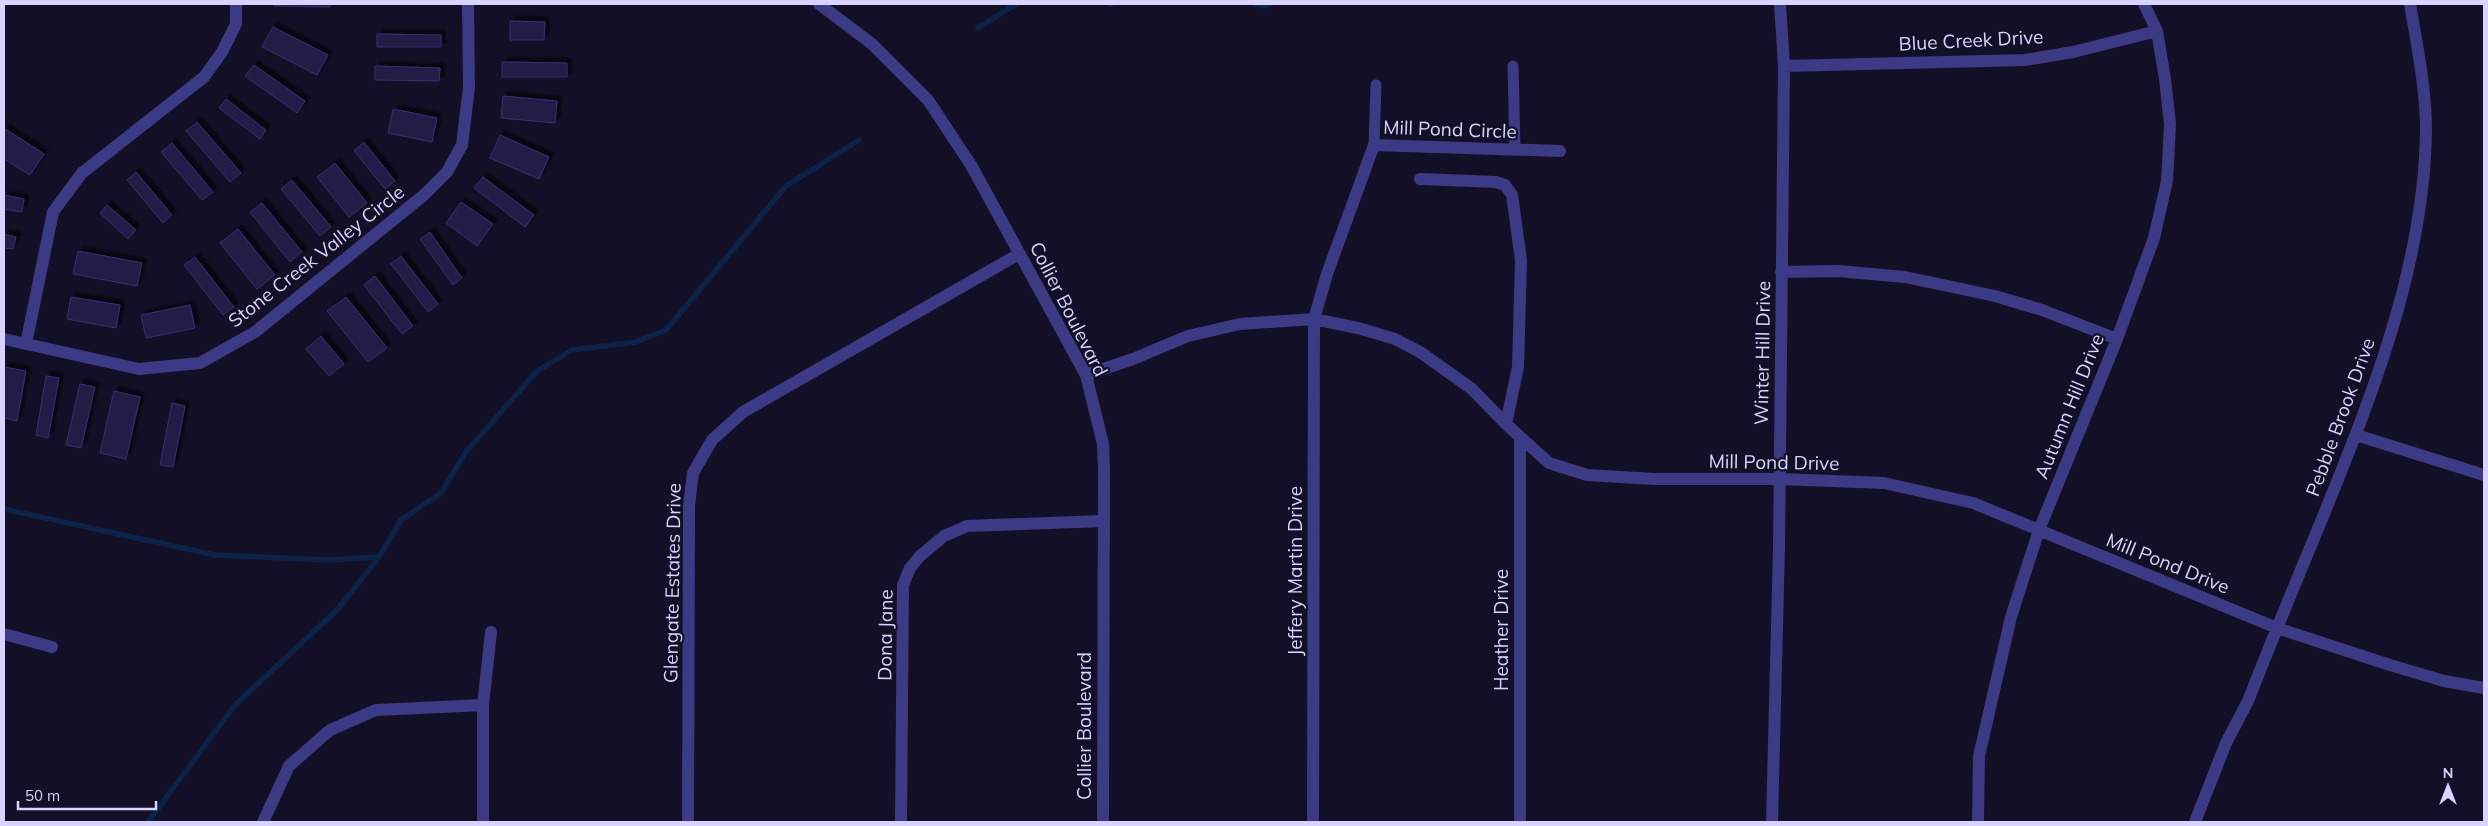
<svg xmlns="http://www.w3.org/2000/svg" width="2488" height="826" viewBox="0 0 2488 826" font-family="Mulish,sans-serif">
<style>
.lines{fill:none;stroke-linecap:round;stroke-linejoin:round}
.stream{stroke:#0c2248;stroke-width:5.5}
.building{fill:#241b47;stroke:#3b2d73;filter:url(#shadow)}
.service{stroke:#3d3a85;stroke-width:11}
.minor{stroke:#3d3a85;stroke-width:12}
.labels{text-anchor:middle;stroke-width:4.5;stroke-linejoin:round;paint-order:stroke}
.street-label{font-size:19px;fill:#d9d4ff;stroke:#130f26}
</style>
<defs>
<filter id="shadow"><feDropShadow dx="4.5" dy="-4.5" stdDeviation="1" flood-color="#0009"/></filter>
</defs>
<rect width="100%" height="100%" fill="#130f26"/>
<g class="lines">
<path class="stream" d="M1110 4H1111
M1256 4 1265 6 1270 4
M978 28 1016 4
M4 509 215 555 329 560 379 557
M148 822 235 705 337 610 379 557 401 520 441 493 466 452 537 371 572 350 636 342 666 330 786 186 859 140"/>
</g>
<path class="building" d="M274 4H331L330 7 274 6Z
M510 21 545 22 544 40H510Z
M273 27 328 55 317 75 262 47Z
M377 34 441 35V47H377Z
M502 62 567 63V77H502Z
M254 65 305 101 297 113 245 76Z
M375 66 440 68 439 81 375 80Z
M503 96 557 101 555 123 501 118Z
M226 99 266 130 260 139 219 108Z
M393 109 437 118 432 142 388 133Z
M197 122 241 173 230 182 186 131Z
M4 128 44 154 30 175 4 159Z
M500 135 549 157 539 179 490 158Z
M364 142 395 181 385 189 354 151Z
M172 143 213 192 202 200 161 152Z
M335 163 367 203 349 217 317 177Z
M136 172 172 215 163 223 127 180Z
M483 177 534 215 525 227 474 188Z
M292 180 331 227 320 236 281 189Z
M4 195 24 199 22 212 4 209Z
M461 202 493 224 477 246 446 223Z
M262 203 302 252 290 262 250 212Z
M107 205 136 230 128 239 100 213Z
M238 229 275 275 257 289 220 243Z
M430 232 462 278 453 285 420 239Z
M4 234 16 237 13 249 4 248Z
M78 251 142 263 137 286 73 274Z
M401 256 438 304 428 312 391 264Z
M195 257 234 307 223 315 184 265Z
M375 276 413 326 402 334 364 285Z
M71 297 120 305 116 328 67 319Z
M346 297 387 348 368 362 327 311Z
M190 305 195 328 146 338 141 315Z
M321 336 344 364 329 376 306 349Z
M4 367 26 371 17 421 4 418Z
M46 376 59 378 48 438 36 435Z
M80 384 95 387 81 448 66 445Z
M114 391 140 397 126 459 100 453Z
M172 403 185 406 173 467 160 465Z"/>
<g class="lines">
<path class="service" d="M1513 66 1515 149
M1374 145 1376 85"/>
<path class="minor" d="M819 4 872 44 928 100 971 165 1086 375 1103 444 1104 468 1103 822
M1784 66 2025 60 2073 52 2157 31
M1420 179 1496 182 1505 185 1512 195 1521 260 1518 367 1506 424
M1781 272 1838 271 1905 277 1995 296 2042 310 2117 339
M4 339 139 369 200 363 255 332 424 195 447 172 462 145 469 87 468 4
M26 344 53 212 82 173 204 77 222 52 236 24V4
M1086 375 1133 359 1188 336 1240 324 1314 319 1358 328 1395 339 1420 352 1472 389 1506 424 1549 463 1587 475 1654 479H1780L1884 483 1973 503 2277 628 2390 665 2444 681 2484 688
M2356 435 2484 475
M1520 438V822
M4 634 52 647
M263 822 289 766 330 730 376 710 483 705
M483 822V705L491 632
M688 822 689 506 693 473 712 440 743 412 1019 254
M901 822 903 585 910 568 920 556 944 536 967 526 1103 521
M1313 822 1314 319 1327 274 1374 145 1560 151
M1772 822 1779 547 1784 66 1780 4
M1978 822 1979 756 2011 617 2039 530 2117 339 2154 238 2167 181 2170 124 2165 79 2157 31 2144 4
M2195 822 2226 743 2248 701C2272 640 2297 579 2322 519 2372 396 2424 266 2426 131 2426 88 2417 46 2410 4"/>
</g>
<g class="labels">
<g class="street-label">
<text transform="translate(1971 40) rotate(-3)" y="7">Blue Creek Drive</text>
<text transform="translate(1450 129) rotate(2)" y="7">Mill Pond Circle</text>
<text transform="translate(316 256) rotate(-38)" y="7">Stone Creek Valley Circle</text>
<text transform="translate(1069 309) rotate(63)" y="7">Collier Boulevard</text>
<text transform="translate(1762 353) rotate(-89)" y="7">Winter Hill Drive</text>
<text transform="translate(2069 406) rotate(-68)" y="7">Autumn Hill Drive</text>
<text transform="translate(2340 417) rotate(-70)" y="7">Pebble Brook Drive</text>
<text transform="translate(1774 462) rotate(1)" y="7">Mill Pond Drive</text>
<text transform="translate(2168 563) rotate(22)" y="7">Mill Pond Drive</text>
<text transform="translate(1295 571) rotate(-90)" y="7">Jeffery Martin Drive</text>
<text transform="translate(672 583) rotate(-89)" y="7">Glengate Estates Drive</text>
<text transform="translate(1501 630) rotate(-90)" y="7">Heather Drive</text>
<text transform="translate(885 635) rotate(-89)" y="7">Dona Jane</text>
<text transform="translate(1084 726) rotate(-90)" y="7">Collier Boulevard</text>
</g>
</g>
<rect width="2488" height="826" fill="none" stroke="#d9d4ff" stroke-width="10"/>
<g transform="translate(2448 786)" stroke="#130f26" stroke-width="4" paint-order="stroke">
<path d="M0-4L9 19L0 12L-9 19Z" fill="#d9d4ff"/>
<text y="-8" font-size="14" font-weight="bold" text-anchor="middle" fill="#d9d4ff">N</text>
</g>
<path d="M18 801v8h138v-8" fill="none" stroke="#d9d4ff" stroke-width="2.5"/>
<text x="25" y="801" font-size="15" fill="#d9d4ff" stroke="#130f26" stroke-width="4" paint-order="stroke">50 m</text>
</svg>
